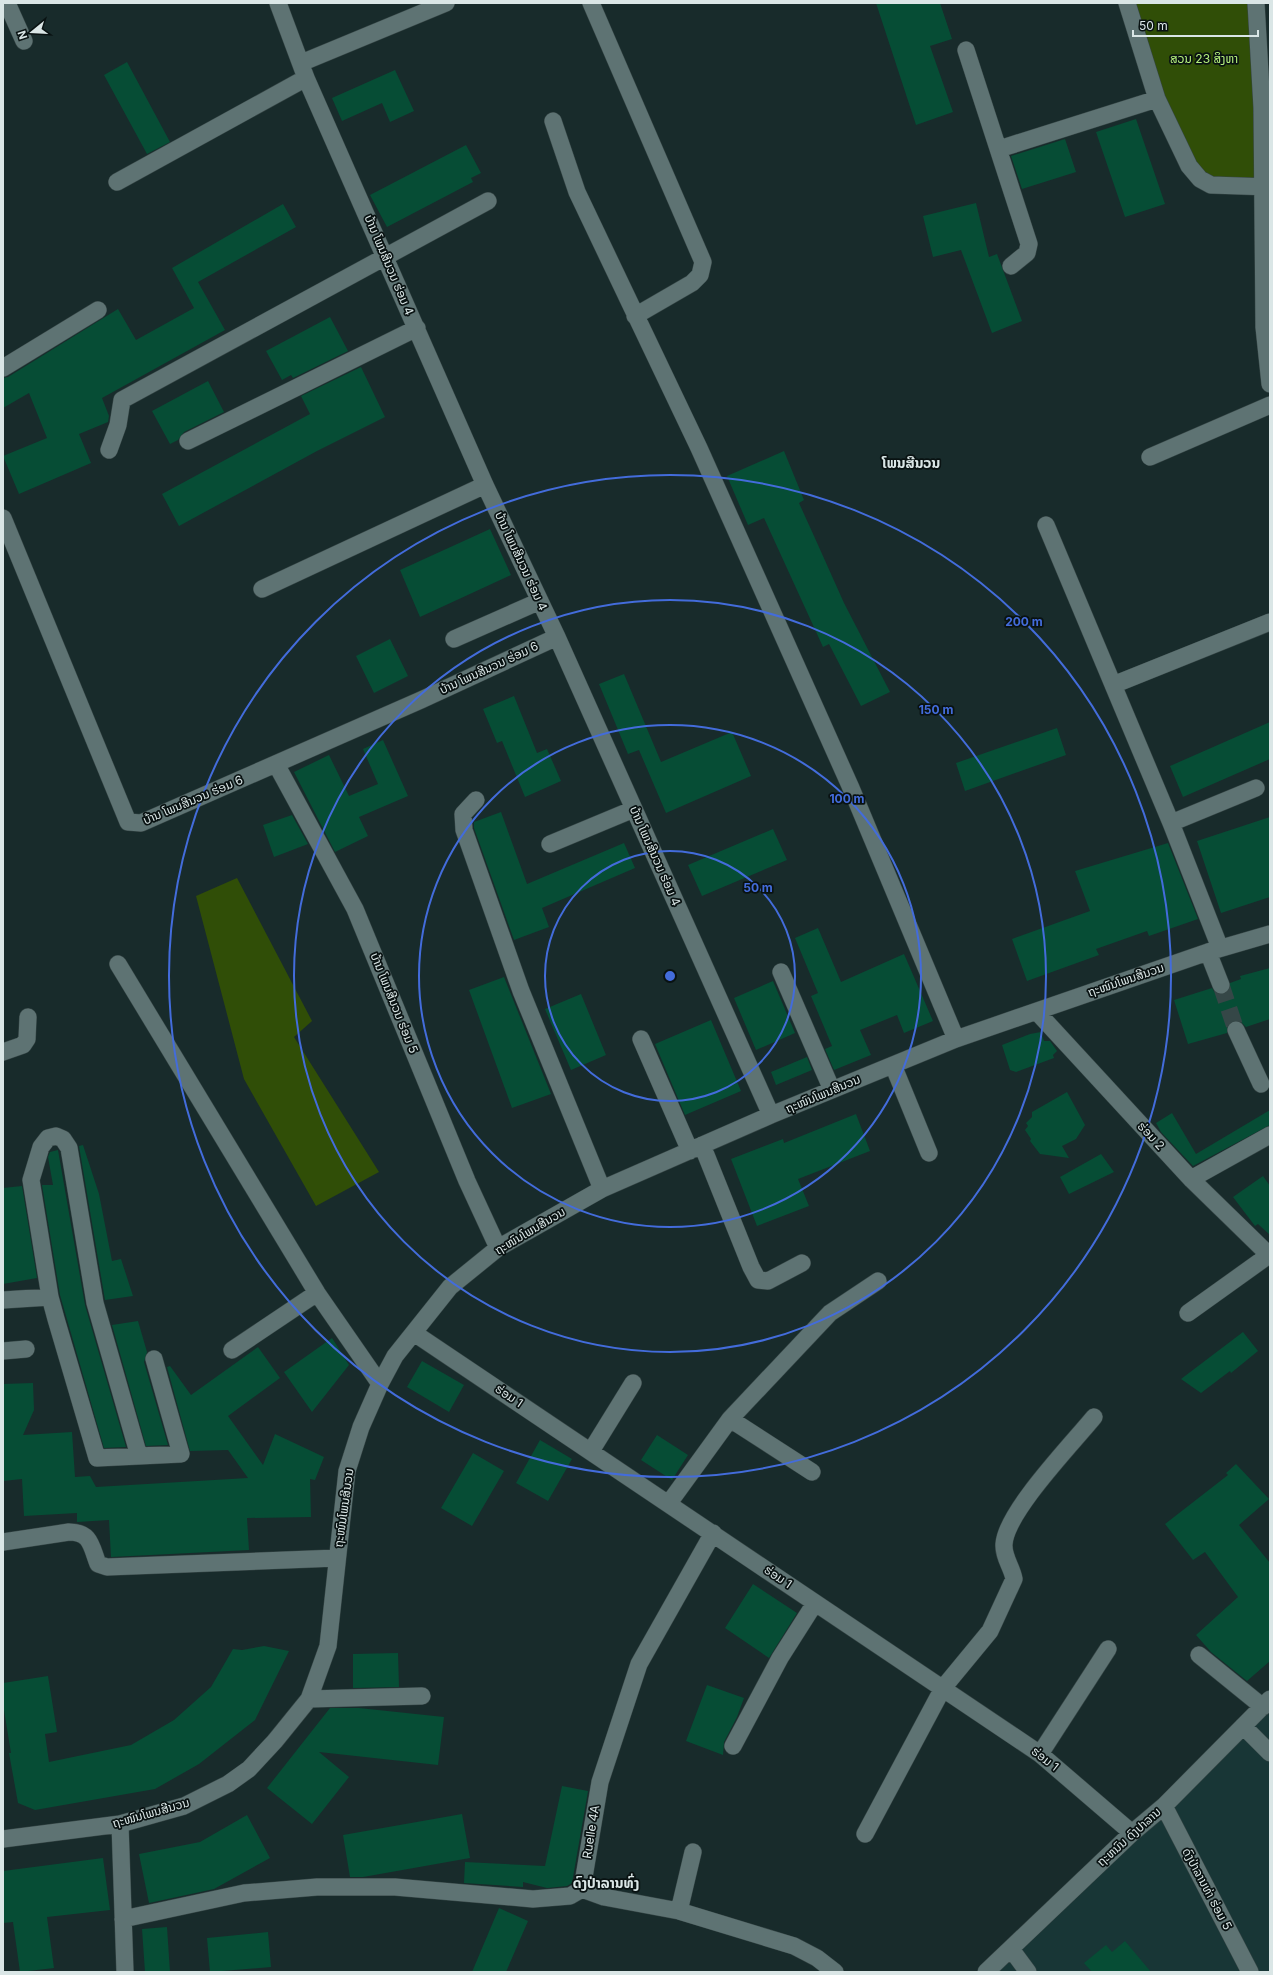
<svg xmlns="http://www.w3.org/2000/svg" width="1273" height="1975" viewBox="0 0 1273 1975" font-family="Inter,'Noto Sans Lao',sans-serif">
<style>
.built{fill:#183636}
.green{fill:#304e07}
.building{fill:#064d35}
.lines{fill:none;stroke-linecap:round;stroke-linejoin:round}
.minor-tunnel{stroke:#354747;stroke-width:17;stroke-dasharray:17 8;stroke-linecap:butt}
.minor-casing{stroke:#364646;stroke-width:18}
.minor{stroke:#5e7373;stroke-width:17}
.ring{fill:none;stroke:#436cdb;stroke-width:2}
.labels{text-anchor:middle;stroke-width:3.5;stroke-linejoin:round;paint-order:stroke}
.park-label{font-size:12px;fill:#b5f07d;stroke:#091212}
.street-label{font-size:12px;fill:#dae6e6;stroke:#091212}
.quarter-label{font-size:14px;font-weight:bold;fill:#dae6e6;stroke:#091212}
.centre{fill:#436cdb;stroke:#091212;stroke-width:2}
.ring-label{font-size:12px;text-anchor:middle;font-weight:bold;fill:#436cdb;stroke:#091212;stroke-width:3.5;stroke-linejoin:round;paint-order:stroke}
</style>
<rect width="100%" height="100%" fill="#182b2b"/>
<path class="built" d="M1270 1694V1972H980Z"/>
<path class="green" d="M1127 3H1256L1262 188 1210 183 1182 158Z
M237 878 312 1021 294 1037 379 1172 316 1206 244 1079 196 896Z"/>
<path class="building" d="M876 3H940L952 39 930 46 953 112 916 125Z
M127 62 170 142 147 154 104 75Z
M395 70 414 111 390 122 382 103 342 121 332 98Z
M1136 119 1165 204 1125 217 1096 132Z
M1065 139 1076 172 1022 189 1011 156Z
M466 145 481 173 471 178 473 182 387 227 370 195Z
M976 203 989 257 997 254 1022 321 992 333 961 250 933 257 923 216Z
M283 204 296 227 198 282 225 330 102 398 109 416 108 422 79 434 91 463 19 494 3 456 47 438 29 393 3 408V378L8 377 118 309 136 340 194 308 172 268Z
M330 317 348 351 293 378 291 375 282 380 266 351Z
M361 367 385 417 317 451 179 526 162 494 310 414 301 396Z
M208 381 224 412 184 432 178 440 170 444 152 411Z
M784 451 804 500 799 503 814 536 844 603 890 692 861 706 829 644 823 647 764 518 748 525 727 476Z
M490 529 511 575 420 617 400 570Z
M390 639 408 676 374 693 356 656Z
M624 674 661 762 732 732 751 776 666 813 639 750 628 754 599 684Z
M514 696 537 753 547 749 561 781 525 797 502 741 497 743 483 709Z
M1270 722V759L1183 797 1170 766Z
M1057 728 1066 755 965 791 956 763Z
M383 740 408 796 359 817 368 836 335 852 294 772 329 755 349 796 378 784 363 749Z
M501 812 527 884 624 843 635 868 542 908 549 927 514 940 474 828V822Z
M292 815 308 844 274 857 263 825Z
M1270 817V897L1221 913 1197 841Z
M773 829 787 860 702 896 688 865Z
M1168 843 1198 919 1149 936 1147 931 1096 949 1099 955 1027 981 1012 939 1090 911 1075 871Z
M818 928 841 982 904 954 933 1021 904 1033 897 1015 860 1030 871 1055 834 1070 825 1049 832 1046 811 996 818 993 795 938Z
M1270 968V1019L1246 1027 1241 1022 1232 1021 1228 1025 1227 1033 1188 1044 1174 1000 1212 988 1215 993 1224 994 1229 991 1230 983 1241 979 1240 976Z
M504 977 551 1094 512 1108 469 990Z
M773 981 795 1033 756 1050 734 998Z
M581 994 606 1055 571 1070 545 1009Z
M711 1020 741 1091 685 1115 655 1044Z
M1041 1032 1044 1041H1050L1057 1051 1053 1055 1054 1058 1016 1072 1010 1070 1002 1045 1030 1034Z
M807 1057 812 1070 776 1085 771 1072Z
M1067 1092 1085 1125 1076 1139 1062 1146 1069 1158 1040 1154 1030 1141 1031 1139 1025 1130 1028 1126 1026 1123 1032 1117V1112Z
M1270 1110V1125L1193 1166 1161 1132 1156 1123 1172 1113 1196 1154Z
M856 1114 870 1151 798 1179 809 1206 757 1226 731 1159 783 1139 784 1143Z
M83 1145 99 1194 112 1261 121 1259 133 1296 105 1300 79 1146Z
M58 1150 85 1305 126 1447 104 1448 60 1295 42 1185H53L48 1157 50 1152Z
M1101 1154 1114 1172 1069 1194 1060 1177Z
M1263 1176 1270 1186V1235L1258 1224 1255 1226 1233 1197Z
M22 1186 37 1278 3 1284V1188Z
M138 1321 147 1352 144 1362 168 1445 146 1446 112 1325Z
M1243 1332 1258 1351 1231 1373 1230 1371 1201 1393 1181 1379Z
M332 1338 349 1365 312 1412 284 1372Z
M258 1347 280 1378 228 1416 263 1465 275 1434 324 1457 315 1480 310 1479 311 1517 247 1518 249 1550 111 1557 109 1520 77 1522V1513L24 1516 22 1479 3 1481V1384L33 1383 34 1410 23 1435 72 1432 75 1477 90 1476 96 1487 248 1478 228 1450 190 1451 167 1367 170 1366 191 1395Z
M422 1361 464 1385 449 1412 407 1387Z
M657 1435 688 1455 672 1480 641 1460Z
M540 1440 572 1459 548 1501 516 1483Z
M473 1453 504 1471 472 1526 441 1508Z
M1236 1464 1269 1499 1239 1525 1270 1563V1661L1247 1681 1211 1652 1196 1635 1238 1597 1205 1552 1193 1560 1165 1524 1228 1475 1226 1473Z
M753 1584 797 1613 769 1658 725 1628Z
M264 1646 289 1651 255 1720 199 1764 155 1789 35 1810 18 1803 9 1753H11L3 1704V1683L48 1676 57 1732 45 1734 49 1762 131 1745 174 1720 211 1687 233 1649 242 1650Z
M398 1653 399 1687 353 1688V1654Z
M707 1685 744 1698 737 1717 724 1742 723 1755 686 1741Z
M330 1708H359L444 1717 438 1765 319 1752 349 1777 312 1824 267 1788Z
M562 1786 588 1791 572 1883 567 1886 547 1888 523 1882V1887L464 1883 465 1862 545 1866Z
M462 1814 470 1858 363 1877H350L343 1835Z
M247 1815 270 1858 214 1889 149 1903 139 1854 200 1842Z
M103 1858 110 1910 47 1917 54 1968 20 1972 13 1922 3 1923V1871Z
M499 1908 528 1921 506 1972H472Z
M167 1927 170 1972H145L142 1929Z
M268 1932 271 1967 210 1972 207 1938Z
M1125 1941 1151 1972H1092L1084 1963 1106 1945 1112 1952Z"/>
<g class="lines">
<path class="minor-tunnel" d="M1221 985 1236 1030"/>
<g class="minor-casing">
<path id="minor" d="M7 3 24 41
M278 3 306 78 485 485 557 637 771 1115
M591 3 703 262 700 275 692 283 635 316
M1127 3 1157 99 1189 166 1200 179 1211 185 1270 187
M1256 3 1262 108 1264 327 1270 384
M966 50 1029 244 1027 253 1011 266
M301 63 446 3
M553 121 577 192 699 448 851 788 956 1039
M999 149 1157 99
M117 182 306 78
M3 368 98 310
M188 441 417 328
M109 450 118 425 122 400 488 201
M1150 457 1270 405
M3 518 128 822 141 823 421 700 557 637
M1046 525 1171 823 1220 948
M262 589 485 485
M454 639 540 601
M1113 685 1270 622
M276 764 355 909 467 1181 498 1248
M476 800 463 814 464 830 521 991 602 1189
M1171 823 1256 788
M550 844 634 809
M1208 952 1221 985
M118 964 317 1293 380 1384
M781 972 832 1090
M1037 1012 1191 1179 1270 1256
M1236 1030 1261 1084
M641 1039 690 1151
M3 1052 23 1045 27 1039 28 1017
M893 1065 929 1153
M702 1145 751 1267 758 1280 768 1281 802 1263
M1191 1179 1270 1135
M3 1300 50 1297
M1188 1313 1269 1255
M414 1333 1040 1754 1132 1833
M232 1350 317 1293
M3 1351 26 1349
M730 1419 812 1472
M591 1451 633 1383
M139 1456 97 1458 56 1319 50 1297 31 1180 41 1147 48 1138 56 1136 63 1139 69 1148 95 1303 139 1456 181 1454 154 1359
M669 1503 730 1419 830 1313 878 1281
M713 1533 639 1664 600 1782 582 1889 604 1897 679 1911 794 1946 817 1958 835 1972
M3 1542 69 1532C91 1532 91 1546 98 1564L107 1567 337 1558
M1199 1655 1263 1707
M309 1699 422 1696
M1243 1726 1270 1753
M733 1746 780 1658 815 1603
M1040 1754 1108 1649
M1164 1806 1250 1972
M120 1824 125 1972
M865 1834 943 1688 990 1631 1014 1579C1012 1567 1003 1557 1004 1544 1006 1512 1072 1444 1094 1417
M3 1839 120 1824 184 1806 228 1784 249 1769 275 1741 309 1699 328 1646 347 1471 361 1427 380 1384 395 1356 450 1287 498 1248 602 1189 771 1115 956 1039 1208 952 1270 934
M679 1911 693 1852
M123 1919 244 1893 317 1887H395L533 1899 570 1896 582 1889
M1011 1949 1028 1972
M986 1972 1132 1833 1164 1806 1270 1699"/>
</g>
<use href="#minor" class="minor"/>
</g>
<g class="ring">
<circle cx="670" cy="976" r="125"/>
<circle cx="670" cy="976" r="251"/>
<circle cx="670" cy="976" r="376"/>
<circle cx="670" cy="976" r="501"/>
</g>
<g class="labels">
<g class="park-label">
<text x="1204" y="63">ສວນ 23 ສິງຫາ</text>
</g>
<g class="street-label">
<text transform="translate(389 265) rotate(67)" y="4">ບ້ານ ໂພນສີນວນ ຮ່ອມ 4</text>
<text transform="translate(521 561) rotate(65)" y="4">ບ້ານ ໂພນສີນວນ ຮ່ອມ 4</text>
<text transform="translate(489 668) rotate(-25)" y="4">ບ້ານ ໂພນສີນວນ ຮ່ອມ 6</text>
<text transform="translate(193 800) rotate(-23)" y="4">ບ້ານ ໂພນສີນວນ ຮ່ອມ 6</text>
<text transform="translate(655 856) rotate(66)" y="4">ບ້ານ ໂພນສີນວນ ຮ່ອມ 4</text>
<text transform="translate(1126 980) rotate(-19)" y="4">ຖະໜົນໂພນສີນວນ</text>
<text transform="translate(394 1003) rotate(68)" y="4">ບ້ານ ໂພນສີນວນ ຮ່ອມ 5</text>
<text transform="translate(823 1094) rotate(-23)" y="4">ຖະໜົນໂພນສີນວນ</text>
<text transform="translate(1151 1136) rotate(47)" y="4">ຮ່ອມ 2</text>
<text transform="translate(530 1231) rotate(-31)" y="4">ຖະໜົນໂພນສີນວນ</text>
<text transform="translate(509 1396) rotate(34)" y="4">ຮ່ອມ 1</text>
<text transform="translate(344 1508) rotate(-82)" y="4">ຖະໜົນໂພນສີນວນ</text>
<text transform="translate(778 1577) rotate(34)" y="4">ຮ່ອມ 1</text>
<text transform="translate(1045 1759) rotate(38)" y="4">ຮ່ອມ 1</text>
<text transform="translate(151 1813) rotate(-16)" y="4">ຖະໜົນໂພນສີນວນ</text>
<text transform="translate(591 1832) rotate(-81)" y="4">Ruelle 4A</text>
<text transform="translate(1129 1837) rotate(-42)" y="4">ຖະຫນົນ ດົງປາລານ</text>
<text transform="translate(1207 1889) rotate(62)" y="4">ດົງປ່າລານທ່າ ຮ່ອມ 5</text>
</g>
<g class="quarter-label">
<text x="911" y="468">ໂພນສີນວນ</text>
<text x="606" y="1888">ດົງປ່າລານທົ່ງ</text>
</g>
</g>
<circle cx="670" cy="976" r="6" class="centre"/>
<g class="ring-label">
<text x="1024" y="626">200 m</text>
<text x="936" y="714">150 m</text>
<text x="847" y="803">100 m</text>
<text x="758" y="892">50 m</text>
</g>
<rect width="1273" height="1975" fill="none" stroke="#dae6e6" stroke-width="8"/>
<g transform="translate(32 32) rotate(252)" stroke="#091212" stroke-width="3" paint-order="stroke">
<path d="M0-3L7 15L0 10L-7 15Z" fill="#dae6e6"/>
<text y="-6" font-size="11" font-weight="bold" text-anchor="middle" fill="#dae6e6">N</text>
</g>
<path d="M1133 30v6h125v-6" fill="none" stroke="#dae6e6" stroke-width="2"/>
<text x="1139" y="30" font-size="12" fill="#dae6e6" stroke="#091212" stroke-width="3" paint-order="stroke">50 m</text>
</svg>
